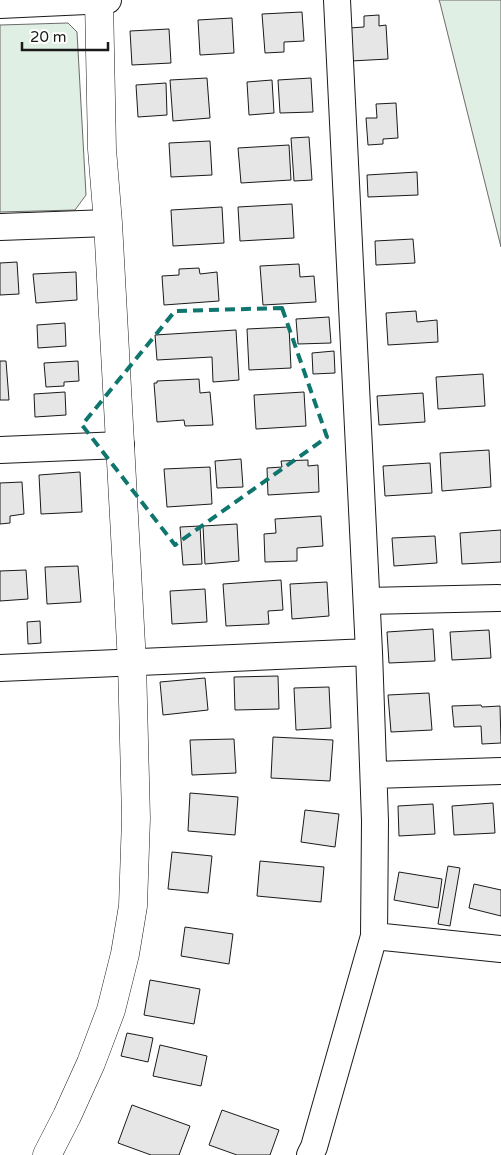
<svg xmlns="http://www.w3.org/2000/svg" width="501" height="1155" viewBox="0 0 501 1155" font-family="'Varela Round',sans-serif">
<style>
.green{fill:#e0efe3;stroke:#6a6a6a}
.building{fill:#e6e6e6;stroke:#1a1a1a}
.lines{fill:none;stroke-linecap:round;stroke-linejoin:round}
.minor-casing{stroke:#1a1a1a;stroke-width:28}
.tertiary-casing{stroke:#1a1a1a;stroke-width:29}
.minor{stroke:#fff;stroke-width:26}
.tertiary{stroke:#fff;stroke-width:28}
.marked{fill:none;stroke:#0f766e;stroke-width:4;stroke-dasharray:10 6;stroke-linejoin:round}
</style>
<rect width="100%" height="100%" fill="#fff"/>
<path class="green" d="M439 0H501V247L440 3Z
M68 23 77 32 86 195 75 210 0 212V25Z"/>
<path class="building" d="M302 12 304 41 284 42V52L265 53 262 14Z
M379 15V26L386 25 388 59 351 61 349 28 364 27V16Z
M232 18 234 53 200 55 198 20Z
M169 29 171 63 132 65 130 31Z
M207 78 210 118 173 121 170 80Z
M311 78 313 112 280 113 278 80Z
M272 80 274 113 249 115 247 82Z
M166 83 167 115 138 117 136 85Z
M396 103 398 138 383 139V144L368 145 366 118H377L376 104Z
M309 137 312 180 294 181 291 138Z
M210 141 212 175 171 177 169 143Z
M289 145 291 180 241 183 238 148Z
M417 172 418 195 368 197 367 175Z
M292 204 294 238 240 241 238 207Z
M222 207 224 243 173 246 171 210Z
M413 239 415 263 376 265 375 241Z
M17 262 19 294 0 295V263Z
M299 264 300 277 314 276 316 302 263 305 260 266Z
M199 268 200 274 217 272 219 301 164 305 162 276 179 275V269Z
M76 272 77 300 36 303 33 274Z
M416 311 417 322 437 320 438 342 388 345 386 313Z
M329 317 331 343 298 344 296 319Z
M65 323 66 346 38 348 37 325Z
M289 327 291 368 249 370 247 329Z
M236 330 239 380 213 382 212 357 157 360 155 335Z
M334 351 335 373 313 374 312 353Z
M0 361H6L9 400H0Z
M78 361 79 381 64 382V386L46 387 44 363Z
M483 374 485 406 438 409 436 377Z
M199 379 200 393 210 392 213 425 185 426 184 420 157 422 154 383H157V381Z
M65 392 66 415 35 417 34 394Z
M304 392 306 426 256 429 254 395Z
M423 393 425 422 379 425 377 396Z
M489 450 491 487 442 491 440 453Z
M241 459 243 487 217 488 215 461Z
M308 460V466L318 465 319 492 268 495 267 468 282 467 281 461Z
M430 463 432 493 385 496 383 466Z
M210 467 212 504 167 507 164 469Z
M80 472 82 512 41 514 39 475Z
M22 482 24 514 10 516V523L0 524V483Z
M321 516 323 546 297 548V561L265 562 264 534 276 533 275 519Z
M237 524 239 561 205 564 203 526Z
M200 526 202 564 183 565 180 527Z
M501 530V562L462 564 460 533Z
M435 536 437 563 394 566 392 538Z
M78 566 81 602 47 604 45 567Z
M26 570 28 599 0 601V571Z
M281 580 283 610 268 611 269 624 226 626 223 584Z
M327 582 329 616 292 619 290 584Z
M205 589 207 622 172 624 170 591Z
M40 621 41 643 28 644 27 622Z
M433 629 435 661 389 663 387 632Z
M489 630 491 658 452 660 450 632Z
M278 676 279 709 235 710 234 677Z
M205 678 208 710 163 715 160 682Z
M329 687 331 728 296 730 294 688Z
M429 693 432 730 391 732 388 695Z
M481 705 482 707 500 706 501 743 482 744 481 726 454 727 452 706Z
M273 737 333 740 330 781 271 778Z
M234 739 236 773 192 775 190 740Z
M190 793 238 797 235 835 188 831Z
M493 803 495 833 454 835 452 806Z
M433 804 435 834 399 836 398 806Z
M305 810 339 814 335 847 301 842Z
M172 852 212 856 208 893 168 889Z
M260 861 324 867 321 902 257 896Z
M448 866 460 868 450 926 438 924Z
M399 872 442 879 438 908 394 900Z
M474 884 501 890V916L469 908Z
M185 927 233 934 229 964 181 956Z
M150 980 200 989 194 1024 144 1015Z
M127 1033 153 1038 148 1062 121 1056Z
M160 1045 207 1056 201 1086 153 1076Z
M132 1105 190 1126 179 1155H151L118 1143Z
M222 1110 279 1130 270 1155H237L209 1145Z"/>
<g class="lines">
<g class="minor-casing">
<path id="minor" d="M0 5 108 0
M0 227 108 223
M0 450 121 445
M367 601 498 598
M0 668 369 652
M374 775 501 771
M374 936 501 949
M310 1155 314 1147 374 936 375 821 369 652 337 0"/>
</g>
<g class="tertiary-casing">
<path id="tertiary" d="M47 1155 67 1116 91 1063 111 1010 125 954 133 906 136 818 132 663 108 223 102 149 99 0"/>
</g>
<use href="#minor" class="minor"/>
<use href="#tertiary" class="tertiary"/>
</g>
<path class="marked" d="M282 308 327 437 175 545 82 425 175 311Z"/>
<path d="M22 42v8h86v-8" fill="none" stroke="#1a1a1a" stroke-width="2.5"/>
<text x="30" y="42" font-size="15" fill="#1a1a1a" stroke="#ffffff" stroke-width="4" paint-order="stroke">20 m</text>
</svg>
